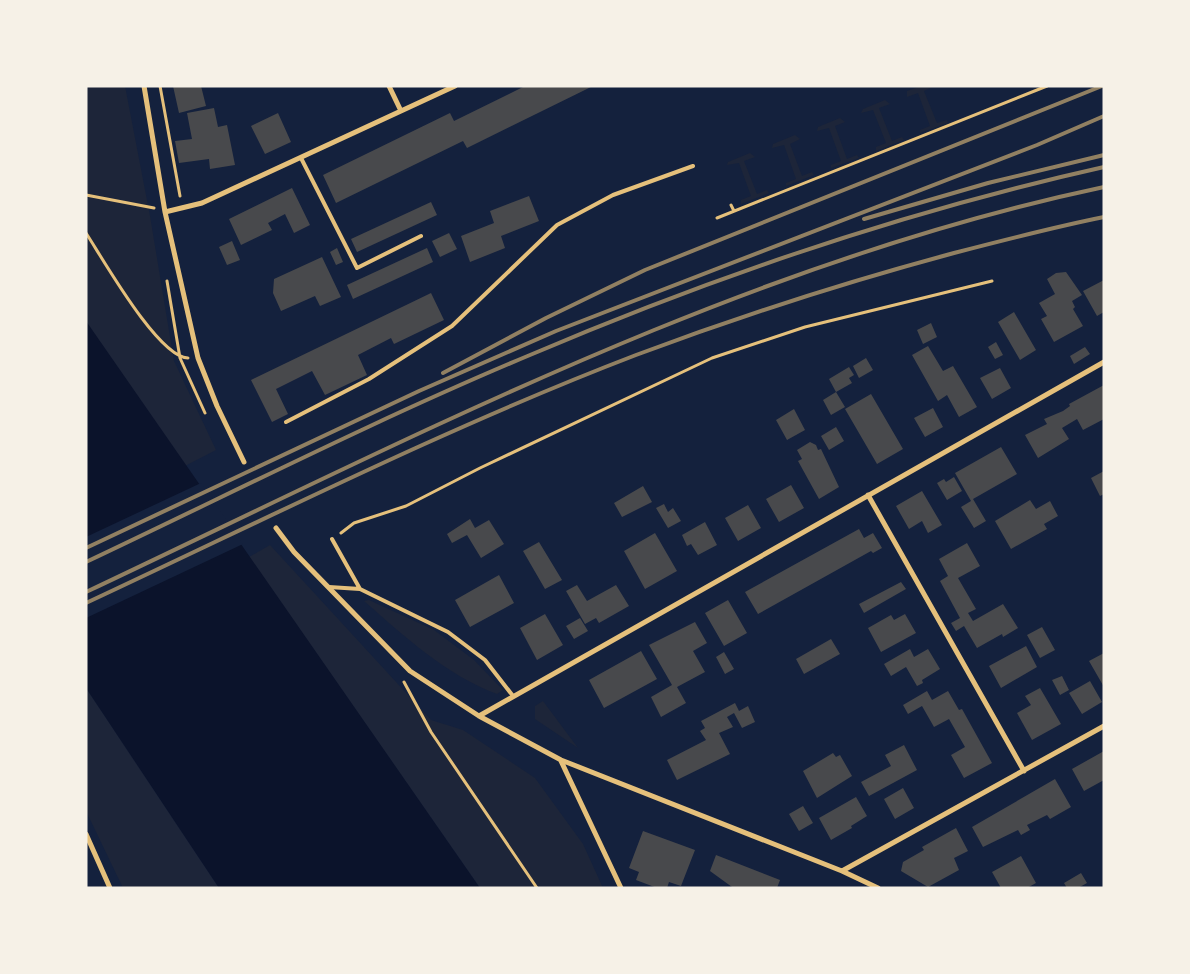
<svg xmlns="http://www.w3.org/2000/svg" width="1190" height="974" viewBox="0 0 1190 974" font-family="Poppins,sans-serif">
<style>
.green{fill:#1d2539}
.water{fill:#0b132b}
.pier{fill:#14213d}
.building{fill:#48494c}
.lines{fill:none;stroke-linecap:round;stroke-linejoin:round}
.path{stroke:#e5c07b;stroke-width:3}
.service{stroke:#e5c07b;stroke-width:4}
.minor{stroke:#e5c07b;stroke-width:5}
.rail{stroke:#918062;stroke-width:4}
</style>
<rect width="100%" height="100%" fill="#14213d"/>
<path class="green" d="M86 86H125L150 216 174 361 216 450 185 466 86 322Z
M921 86H934L924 91 937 123 947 120 948 123 920 133V130L930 126 918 93 907 97V91Z
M885 100 890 104 879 108 892 141 902 137 904 140 876 151V147L886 143 873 110 861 113 863 109Z
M840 118 845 122 835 126 847 159 857 155 859 158 831 168V165L841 161 829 128 817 131 818 127Z
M795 135 800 139 790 144 802 176 812 172 814 175 786 186V183L796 179 784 145 772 148 773 144Z
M750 153 755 157 744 161 757 194 767 190 769 193 741 204V200L751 196 739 163 727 165 728 162Z
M270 545 431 720 463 730 535 778 583 844 603 888H480L249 557Z
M369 600 434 630 474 660 503 690 497 694C446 675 404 636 364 601Z
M86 688 219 888H123L86 811Z
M543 701 578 748 535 719V706Z"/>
<path class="water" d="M86 321 480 888H219L86 688Z"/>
<path class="pier" d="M201 483 243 544 86 618V537Z"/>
<path class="building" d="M173 86H201L206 106 179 113Z
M525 86H593L467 148 463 141 336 203 323 175 450 113 454 121Z
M214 108 218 127 227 125 235 165 210 169 209 159 179 163 175 141 192 139 187 113Z
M278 113 291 142 265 154 251 126Z
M292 188 310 225 294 233 285 214 268 223 272 230 241 245 229 219Z
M529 196 539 221 501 236 505 248 470 262 461 236 494 223 490 211Z
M431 202 437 215 357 252 351 239Z
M449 233 457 249 440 257 432 241Z
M232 241 240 260 227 265 219 247Z
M337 248 343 262 336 265 330 252Z
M427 248 433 262 353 299 347 285Z
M322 257 341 297 320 306 315 296 281 311 273 293 274 279Z
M1066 272 1082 295 1072 301 1075 307 1073 309 1083 326 1054 342 1041 319 1047 316 1039 303 1055 294 1047 279 1056 273Z
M1104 280V312L1097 316 1083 291Z
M431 293 444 320 394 344 391 338 358 355 367 375 325 395 312 371 276 389 288 414 272 422 251 380Z
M1014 312 1036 350 1020 360 998 322Z
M931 323 937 337 923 344 917 330Z
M996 342 1003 355 995 359 988 347Z
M928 346 943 371 953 366 977 407 959 417 947 395 938 401 912 355Z
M1085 347 1090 354 1074 364 1070 356Z
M866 358 873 370 859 378 853 366Z
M849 367 854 375 849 378 852 383 836 392 829 379Z
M1000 368 1011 388 992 399 980 378Z
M1104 385V419L1083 430 1077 419 1062 428 1069 439 1038 458 1025 435 1047 424 1044 419 1063 411 1070 406 1069 404Z
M836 392 845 407 831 415 823 400Z
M871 394 903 449 877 464 845 409Z
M933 408 943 427 925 437 914 418Z
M794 409 805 430 787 440 776 420Z
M836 427 844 441 829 450 821 436Z
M810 442 816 445 818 450 821 449 839 487 819 499 798 461 802 459 797 450Z
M1001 447 1017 474 973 499 986 521 974 528 961 507 971 501 955 473Z
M1104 471V494L1100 496 1091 478Z
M954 477 962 491 947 500 937 483 944 479 946 482Z
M791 485 804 508 779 522 766 499Z
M643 486 652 502 622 517 614 503Z
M922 491 942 525 928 533 922 521 909 529 896 506Z
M1030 500 1036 509 1050 501 1058 516 1044 524 1047 529 1011 549 995 521Z
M664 504 668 512 673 508 681 521 668 528 656 508Z
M748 505 761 528 738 541 725 518Z
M470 519 475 528 489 520 504 544 481 558 467 535 452 543 447 534Z
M705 522 717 545 698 555 691 544 687 546 682 535Z
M859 529 864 538 873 533 882 548 873 553 871 551 758 614 745 592Z
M655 533 677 571 645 589 624 551Z
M539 542 562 580 545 589 523 551Z
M967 543 980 566 958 578 976 609 968 613 973 621 1003 604 1018 628 1003 637 1002 634 977 648 964 626 956 631 951 623 960 618 940 581 948 576 939 559Z
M499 575 514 603 470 627 455 600Z
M901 582 906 589 864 613 859 604Z
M577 585 587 601 616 585 629 606 599 623 596 618 585 624 566 591Z
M728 600 747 633 724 646 705 613Z
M545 614 563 645 537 660 520 628Z
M905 614 916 633 881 652 868 628 891 615 894 620Z
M580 618 588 631 574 639 566 626Z
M695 622 707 643 693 651 705 672 677 687 686 703 661 717 651 697 672 685 649 645Z
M1042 627 1055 650 1040 658 1027 635Z
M831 639 840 654 804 674 796 659Z
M1026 646 1037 667 1001 688 989 666Z
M910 649 914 657 928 649 940 669 922 680 923 683 917 686 906 667 891 676 884 664Z
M641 651 657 679 604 708 589 680Z
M724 652 734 669 725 674 716 657Z
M1104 653V687L1089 661Z
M1062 676 1069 690 1060 695 1052 680Z
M1090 681 1102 702 1082 714 1069 693Z
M1040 688 1061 724 1032 740 1017 713 1031 705 1025 696Z
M927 691 932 700 948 691 959 710 962 709 992 763 964 778 951 755 965 747 949 719 934 727 922 706 908 714 903 705Z
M735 703 739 711 748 706 755 722 742 728 734 713 727 717 733 727 719 733 730 754 677 780 667 760 706 740 700 731 705 728 701 721Z
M904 745 917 770 869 796 861 782 891 766 885 755Z
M1104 751V780L1084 791 1072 769Z
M833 753 836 757 840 755 852 776 817 798 803 771Z
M1055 779 1071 807 1050 819 1047 815 1027 825 1030 830 1021 835 1018 830 983 847 972 827Z
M903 788 914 808 895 819 884 799Z
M856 797 867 816 851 826 852 828 831 840 819 818Z
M803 806 813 823 799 831 789 814Z
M956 828 968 851 954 858 959 870 928 887 901 871 903 862 924 850 922 847Z
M643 831 695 850 681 886 669 882 667 888H657L636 880 639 872 629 868Z
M716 855 780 880 777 888 732 887 710 871Z
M1021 856 1036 883 1027 888H1001L992 872Z
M1081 873 1087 883 1078 888H1067L1064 883Z"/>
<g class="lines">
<path class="path" d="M160 86 180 196
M86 195 154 208
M731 205 734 211
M717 218 1047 86
M86 233C103 259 158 357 188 358
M167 281 180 358 205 413
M341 533 354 523 406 506 480 468 712 358 805 327 992 281
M404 682 431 732 537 888"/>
<path class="service" d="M301 158 357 268 421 236
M286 422 369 379 452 326 557 225 613 195 693 166
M332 539 360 589
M329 587 360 589 448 632 485 660 513 696"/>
<path class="minor" d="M144 86 165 212 198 358 217 406 244 462
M389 86 401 111
M165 212 202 203 455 86
M868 495 1024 771
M276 528 294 552 410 671 479 716 561 760 842 871 878 888
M479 716 1104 362
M561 761 621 888
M86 834 110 888
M842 871 1104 726"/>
<path class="rail" d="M864 219 988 183 1104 155
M443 373 546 318 645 270 1102 86
M86 548 419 391 556 331 1037 145 1104 116
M86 562C234 492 379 418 530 355 715 276 907 211 1104 167
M86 592C416 436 744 263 1104 187
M86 603C268 518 448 427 636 355 740 316 846 282 954 253 1004 240 1054 227 1104 217"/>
</g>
<rect width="1190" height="974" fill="none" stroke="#f6f1e7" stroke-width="175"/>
</svg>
